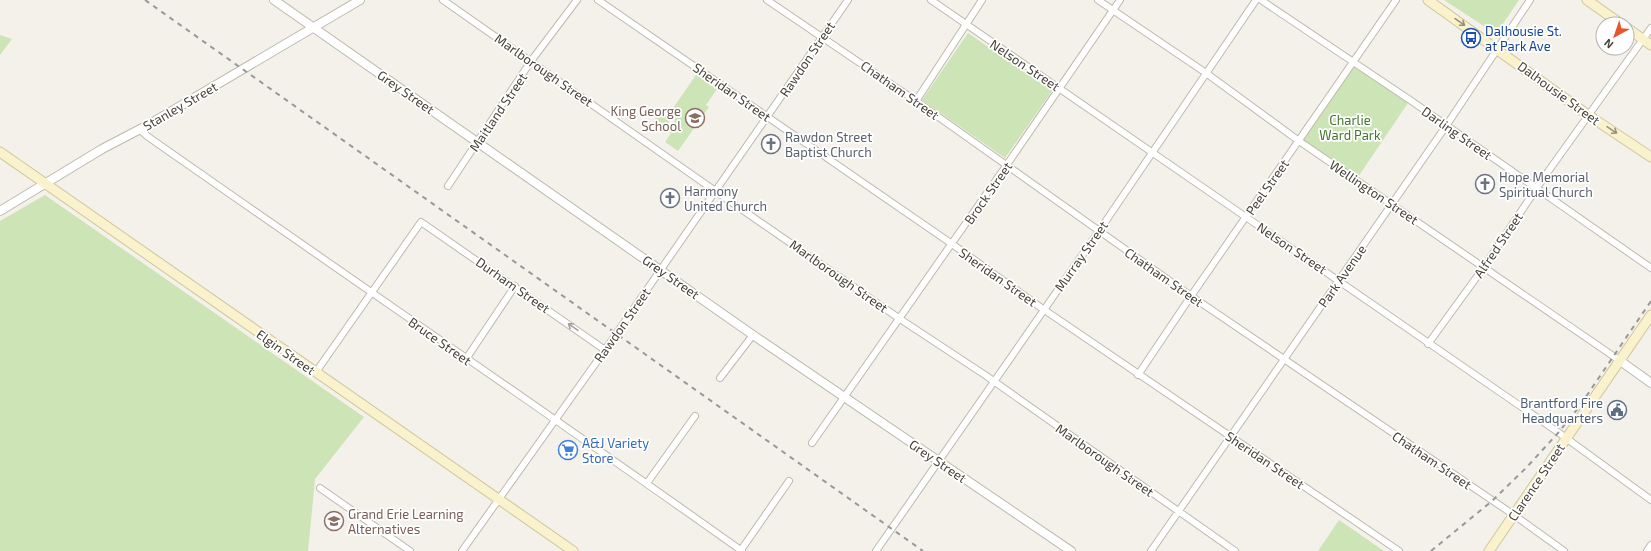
<svg xmlns="http://www.w3.org/2000/svg" width="1651" height="551" viewBox="0 0 1651 551" font-family="'Exo 2',sans-serif">
<style>
.green{fill:#cce4b6}
.lines{fill:none;stroke-linecap:round;stroke-linejoin:round}
.minor-casing{stroke:#beb9ad;stroke-width:8}
.tertiary-casing{stroke:#beb9ad;stroke-width:10}
.secondary-casing{stroke:#cfc69d;stroke-width:11}
.minor{stroke:#fff;stroke-width:6}
.tertiary{stroke:#fff;stroke-width:8}
.secondary{stroke:#faf2cd;stroke-width:9}
.rail{stroke:#989898;stroke-width:2;stroke-dasharray:5 5;stroke-linecap:butt}
.oneway{stroke:#98917b}
.oneway2{stroke:#a3a09c}
.labels{text-anchor:middle;stroke-width:3.5;stroke-linejoin:round;paint-order:stroke}
.transit-label{font-size:13px;fill:#164399;stroke:#fff;text-anchor:start}
.street-label{font-size:13px;fill:#474238;stroke:#fff}
.education-label{font-size:13px;fill:#785e54;stroke:#fff;text-anchor:end}
.park-label{font-size:13px;fill:#457430;stroke:#fff}
.worship-label{font-size:13px;fill:#5b616d;stroke:#fff;text-anchor:start}
.service-label{font-size:13px;fill:#4e5e75;stroke:#fff;text-anchor:end}
.shop-label{font-size:13px;fill:#366cbe;stroke:#fff;text-anchor:start}
</style>
<rect width="100%" height="100%" fill="#f3f1ea"/>
<path class="green" d="M1444 0H1519L1496 34Z
M968 33 1052 91 1005 158 922 100Z
M0 35 12 39 0 55Z
M1353 62 1410 100 1356 180 1299 141Z
M696 75 717 89 706 105 709 107 678 151 665 142 671 133 667 131 675 120 669 114Z
M668 115 669 123C665 129 659 126 653 126L652 124 657 116Z
M45 195 364 417 315 479 308 551H0V221Z
M1339 520 1384 551H1318Z"/>
<g class="lines">
<g class="minor-casing">
<path id="minor" d="M443 0 721 195 900 319 985 375 1235 551
M598 0 952 244 1043 309 1399 551
M767 0 916 101 1191 296 1514 515 1564 551
M931 0 1555 430 1651 500
M1098 0 1206 73 1299 141 1619 360
M1261 0 1410 100 1651 268
M916 101 982 0
M139 129 147 136C345 275 545 411 742 551
M448 186 531 61 577 0
M1428 344 1484 267 1542 180 1651 28
M466 359 515 286
M316 372 421 222 605 350
M1138 375 1191 296 1396 0
M720 378 753 335
M812 443 1006 166 1120 0
M647 483 695 416
M320 488 410 551
M741 550 789 481
M462 551 605 350 848 0
M876 551 1099 231 1256 0
M1151 551 1446 126 1530 0
M1647 551 1651 545"/>
</g>
<g class="tertiary-casing">
<path id="tertiary" d="M274 0 753 335 1071 551
M0 211 102 149 148 125 360 0
M1619 360 1651 383"/>
</g>
<g class="secondary-casing">
<path id="secondary" d="M1428 0 1588 115 1651 157
M1587 0 1621 24
M1627 28 1651 45
M0 152 573 551
M1489 551 1651 315"/>
</g>
<use href="#minor" class="minor"/>
<use href="#tertiary" class="tertiary"/>
<use href="#secondary" class="secondary"/>
<path class="rail" d="M145 0 923 551
M1431 551 1492 501 1526 468 1558 433 1579 407 1651 301"/>
</g>
<defs><path id="oneway-shaft" d="M-6 0H5M1.5-3L5.5 0L1.5 3" fill="none" stroke-width="1.6" stroke-linecap="round" stroke-linejoin="round"/></defs>
<g class="oneway">
<use href="#oneway-shaft" transform="translate(1460 22) rotate(35)"/>
<use href="#oneway-shaft" transform="translate(1612 130) rotate(34)"/>
</g>
<use class="oneway2" href="#oneway-shaft" transform="translate(573 327) rotate(-145)"/>
<defs>
<g id="bus-ring" transform="scale(1)"><circle r="9.5" fill="#fff" stroke="#1a4fb4" stroke-width="1.5"/><path d="M-5-6H5V4H4V6H2V4H-2V6H-4V4H-5ZM-3.5-4V0h7V-4ZM-3.5 1.2v1.5H-2V1.2ZM2 1.2v1.5H3.5V1.2Z" fill="#1a4fb4"/></g>
<g id="school-ring" transform="scale(1)"><circle r="9.5" fill="#fff" stroke="#8d6e63" stroke-width="1.5"/><path d="M0-5L7-2L0 1L-7-2ZM-4 1L0 2.5L4 1V4Q0 6-4 4Z" fill="#8d6e63"/></g>
<g id="church-ring" transform="scale(1)"><circle r="9.5" fill="#fff" stroke="#6b7280" stroke-width="1.5"/><path d="M-1.2-6h2.4v3.5h3.3v2.4h-3.3V6h-2.4V-.1h-3.3v-2.4h3.3Z" fill="#6b7280"/></g>
<g id="civic-ring" transform="scale(1)"><circle r="9.5" fill="#fff" stroke="#5c6f8a" stroke-width="1.5"/><path d="M-.6-6.5H3V-4.5H.6V-3L4-1V1h2V6H-6V1h2V-1L-.6-3ZM-1.2 2.5V6h2.4V2.5Z" fill="#5c6f8a"/></g>
<g id="supermarket-ring" transform="scale(1)"><circle r="9.5" fill="#fff" stroke="#3f7fe0" stroke-width="1.5"/><path d="M-6-5.5h2.5l.6 2H6L4.5 2H-2.5L-4.4-4H-6ZM-1.5 3.2a1.3 1.3 0 1 0 .1 0ZM3 3.2a1.3 1.3 0 1 0 .1 0Z" fill="#3f7fe0"/></g>
</defs>
<g fill-rule="evenodd">
<use href="#bus-ring" x="1471" y="38"/>
<use href="#school-ring" x="695" y="118"/>
<use href="#church-ring" x="771" y="144"/>
<use href="#church-ring" x="1485" y="184"/>
<use href="#church-ring" x="670" y="198"/>
<use href="#civic-ring" x="1617" y="410"/>
<use href="#supermarket-ring" x="568" y="450"/>
<use href="#school-ring" x="334" y="521"/>
</g>
<g class="labels">
<g class="transit-label">
<text x="1485" y="36">Dalhousie St.<tspan x="1485" dy="15">at Park Ave</tspan></text>
</g>
<g class="street-label">
<text transform="translate(807 59) rotate(-56)" y="5">Rawdon Street</text>
<text transform="translate(1025 65) rotate(34)" y="5">Nelson Street</text>
<text transform="translate(544 70) rotate(35)" y="5">Marlborough Street</text>
<text transform="translate(900 90) rotate(35)" y="5">Chatham Street</text>
<text transform="translate(406 92) rotate(35)" y="5">Grey Street</text>
<text transform="translate(732 92) rotate(35)" y="5">Sheridan Street</text>
<text transform="translate(1559 93) rotate(36)" y="5">Dalhousie Street</text>
<text transform="translate(180 106) rotate(-30)" y="5">Stanley Street</text>
<text transform="translate(498 112) rotate(-56)" y="5">Maitland Street</text>
<text transform="translate(1457 133) rotate(35)" y="5">Darling Street</text>
<text transform="translate(1267 187) rotate(-55)" y="5">Peel Street</text>
<text transform="translate(1374 192) rotate(34)" y="5">Wellington Street</text>
<text transform="translate(988 193) rotate(-55)" y="5">Brock Street</text>
<text transform="translate(1498 245) rotate(-56)" y="5">Alfred Street</text>
<text transform="translate(1292 248) rotate(34)" y="5">Nelson Street</text>
<text transform="translate(1081 256) rotate(-55)" y="5">Murray Street</text>
<text transform="translate(839 276) rotate(35)" y="5">Marlborough Street</text>
<text transform="translate(1342 276) rotate(-55)" y="5">Park Avenue</text>
<text transform="translate(671 277) rotate(35)" y="5">Grey Street</text>
<text transform="translate(998 277) rotate(35)" y="5">Sheridan Street</text>
<text transform="translate(1164 277) rotate(35)" y="5">Chatham Street</text>
<text transform="translate(513 285) rotate(35)" y="5">Durham Street</text>
<text transform="translate(622 325) rotate(-55)" y="5">Rawdon Street</text>
<text transform="translate(440 341) rotate(35)" y="5">Bruce Street</text>
<text transform="translate(286 352) rotate(35)" y="5">Elgin Street</text>
<text transform="translate(1105 460) rotate(35)" y="5">Marlborough Street</text>
<text transform="translate(1265 460) rotate(34)" y="5">Sheridan Street</text>
<text transform="translate(1432 460) rotate(34)" y="5">Chatham Street</text>
<text transform="translate(938 461) rotate(34)" y="5">Grey Street</text>
<text transform="translate(1536 482) rotate(-56)" y="5">Clarence Street</text>
</g>
<g class="education-label">
<text x="681" y="116">King George<tspan x="681" dy="15">School</tspan></text>
<text x="348" y="519" text-anchor="start">Grand Erie Learning<tspan x="348" dy="15">Alternatives</tspan></text>
</g>
<g class="park-label">
<text x="1350" y="125">Charlie<tspan x="1350" dy="15">Ward Park</tspan></text>
</g>
<g class="worship-label">
<text x="785" y="142">Rawdon Street<tspan x="785" dy="15">Baptist Church</tspan></text>
<text x="1499" y="182">Hope Memorial<tspan x="1499" dy="15">Spiritual Church</tspan></text>
<text x="684" y="196">Harmony<tspan x="684" dy="15">United Church</tspan></text>
</g>
<g class="service-label">
<text x="1603" y="408">Brantford Fire<tspan x="1603" dy="15">Headquarters</tspan></text>
</g>
<g class="shop-label">
<text x="582" y="448">A&amp;J Variety<tspan x="582" dy="15">Store</tspan></text>
</g>
</g>
<g transform="translate(1615 36) rotate(220)"><circle r="19" fill="#ffffff" stroke="#b5b3af"/>
<path d="M0-3L7 15L0 10L-7 15Z" fill="#e8552c"/>
<text y="-6" font-size="11" font-weight="bold" text-anchor="middle" fill="#474238">N</text>
</g>
</svg>
